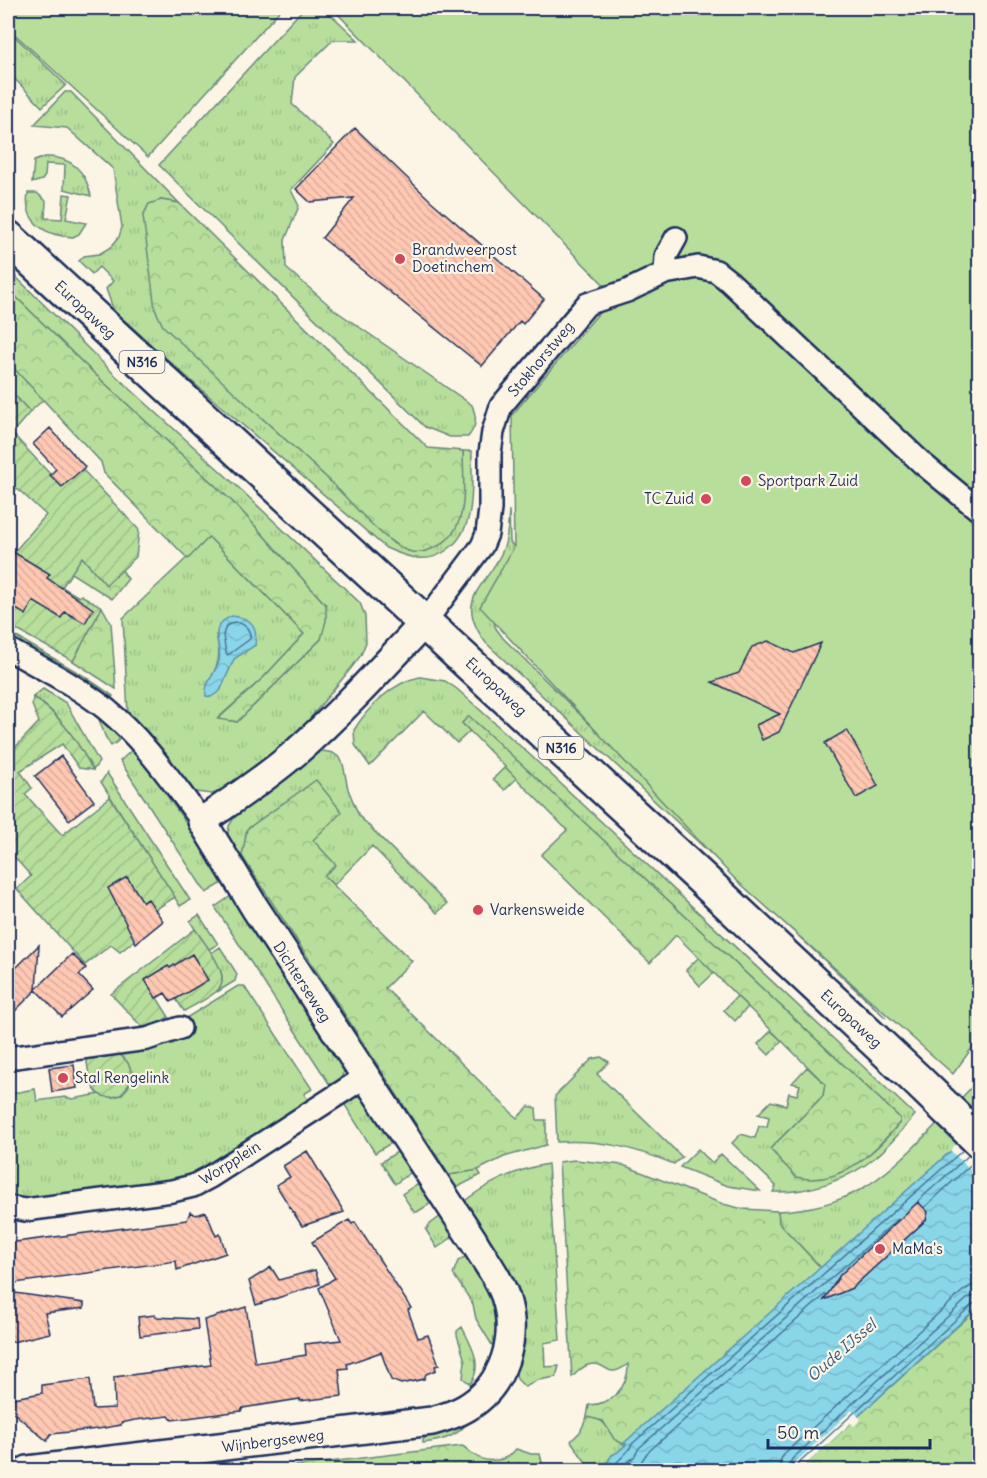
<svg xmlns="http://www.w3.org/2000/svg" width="987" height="1478" viewBox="0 0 987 1478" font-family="Delius,sans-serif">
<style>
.grass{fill:url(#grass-tufts);stroke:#69877c;stroke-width:1.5;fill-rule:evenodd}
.forest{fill:url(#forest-crowns);stroke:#69877c;stroke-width:1.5}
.garden{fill:url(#garden-furrows);stroke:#69877c;stroke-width:1.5}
.pitch{fill:#b7df9b;stroke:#69877c;stroke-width:1.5}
.water{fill:url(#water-waves);stroke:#5e93b1;stroke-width:1.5}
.pier{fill:#fcf5e5}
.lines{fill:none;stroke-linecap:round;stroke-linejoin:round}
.shore{stroke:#477296;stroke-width:1.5}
.building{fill:url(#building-back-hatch);stroke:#1b2f5e;stroke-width:1.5}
.minor-casing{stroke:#1b2f5e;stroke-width:26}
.tertiary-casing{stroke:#1b2f5e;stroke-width:32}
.primary-casing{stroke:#1b2f5e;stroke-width:38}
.minor{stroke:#fcf5e5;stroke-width:21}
.tertiary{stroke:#fcf5e5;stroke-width:27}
.primary{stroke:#fcf5e5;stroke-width:33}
.poi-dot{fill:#d1495b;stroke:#fcf5e5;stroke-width:2}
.labels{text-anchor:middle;stroke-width:4.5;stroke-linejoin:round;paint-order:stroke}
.shield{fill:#fcf5e5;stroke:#5e6a86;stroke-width:1.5}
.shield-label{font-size:14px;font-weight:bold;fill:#1b2f5e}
.poi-label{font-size:15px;fill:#1b2f5e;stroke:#fcf5e5;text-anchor:start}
.street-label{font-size:15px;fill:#1b2f5e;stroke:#fcf5e5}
.water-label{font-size:16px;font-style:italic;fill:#375981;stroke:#fcf5e5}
</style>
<defs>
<pattern id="grass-tufts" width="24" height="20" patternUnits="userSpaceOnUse" patternTransform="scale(1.5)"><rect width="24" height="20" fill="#b7df9b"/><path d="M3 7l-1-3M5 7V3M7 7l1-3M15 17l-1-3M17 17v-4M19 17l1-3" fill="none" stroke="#9dc088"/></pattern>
<pattern id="forest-crowns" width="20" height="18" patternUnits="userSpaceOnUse" patternTransform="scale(1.5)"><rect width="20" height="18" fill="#b7df9b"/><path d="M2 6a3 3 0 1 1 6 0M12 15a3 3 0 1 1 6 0" fill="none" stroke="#9dc088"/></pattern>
<pattern id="garden-furrows" width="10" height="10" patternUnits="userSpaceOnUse" patternTransform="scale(1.5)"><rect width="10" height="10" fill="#b7df9b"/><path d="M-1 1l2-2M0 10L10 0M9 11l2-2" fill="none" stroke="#9dc088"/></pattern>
<pattern id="water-waves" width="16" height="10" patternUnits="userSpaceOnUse" patternTransform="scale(1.5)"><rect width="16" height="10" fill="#8ad6e9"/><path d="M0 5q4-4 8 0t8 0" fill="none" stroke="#76b8ca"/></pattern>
<pattern id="building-back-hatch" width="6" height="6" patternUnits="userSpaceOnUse" patternTransform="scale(1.5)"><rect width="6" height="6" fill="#ffc8b2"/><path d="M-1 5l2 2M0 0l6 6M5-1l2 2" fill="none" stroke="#daac9c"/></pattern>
</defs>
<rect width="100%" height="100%" fill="#fcf5e5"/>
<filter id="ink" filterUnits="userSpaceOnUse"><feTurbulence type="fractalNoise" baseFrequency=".0167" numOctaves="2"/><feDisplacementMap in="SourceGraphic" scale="12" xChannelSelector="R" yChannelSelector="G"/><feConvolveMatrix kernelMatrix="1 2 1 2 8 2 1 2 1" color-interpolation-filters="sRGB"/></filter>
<g filter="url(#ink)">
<path class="grass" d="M304 8H324L358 40H333L295 77 292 104 334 144 291 190 299 206 285 240 286 268 336 311 472 405C477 418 477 426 468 437H450L425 427 159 165Z
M8 30 66 85 42 107 8 72Z
M65 92H71L179 203 161 200 149 204 143 216 328 479 394 544 463 501V451H472C471 486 478 528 447 550 427 565 406 557 386 548L196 385 114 311 106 289 113 281 99 267 92 274 79 261 84 256 99 254 111 247 119 237 122 227 113 169 67 128 34 125Z
M45 157C71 156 86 171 91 196L64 189 65 165 46 164 45 176 42 180 32 183 34 161Z
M28 193H37L46 201 45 218 62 219 64 194 71 195 66 219 86 223 79 234 73 237C46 236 23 223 28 193Z
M8 269 116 376 239 488 360 603 365 616 366 642 361 655 352 667 290 743 224 790 212 794 196 792 188 787 151 740 128 714 123 618 209 537 304 634 264 677 218 718 237 722 321 639 326 605 238 507 84 364 8 289ZM216 635 255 645 234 659 220 691 207 685C218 666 222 657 216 635Z
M8 362 44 399 30 412 8 388Z
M509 510 510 542 514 547 495 608V627L503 638 886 1018 486 643C453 598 485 589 502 552 508 539 508 524 509 510Z
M8 632 84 676 113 696 110 700 8 639Z
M420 677 445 681 457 689 530 755 915 1115C903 1129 891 1144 877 1156 849 1180 809 1193 773 1192L776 1186 732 1143 741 1134 755 1138 759 1126 767 1127 769 1117 758 1114 771 1101 786 1105 789 1093 797 1095 800 1085 792 1083 807 1067 825 1084 823 1096 770 1149 839 1173C866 1159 881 1146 900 1122V1118L636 870 469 717 462 723 470 731 457 743 424 711 370 766 355 745 354 730C368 707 393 682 420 677Z
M43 689 66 703 99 762 93 770C77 741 61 715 33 697Z
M98 717 121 737 117 742 111 746 105 736Z
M133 749 149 769 226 881 206 893 120 761Z
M323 751 333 753 340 758 343 764 348 789 359 816 447 904 437 913 372 846 334 885 324 876 247 829 449 1175 478 1170 481 1175 452 1190 227 843 229 826 237 813 272 790 315 754Z
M505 767 517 778 505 790 493 779Z
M107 773 190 900 180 906 101 782Z
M234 894 345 1069 339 1082 332 1088 215 907Z
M199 915 218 944 208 950 190 921Z
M220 947 237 974 235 981 217 992C228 978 219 966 210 954Z
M699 957 714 973 700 986 686 970Z
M238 986H244L312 1089 304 1094 310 1103 213 1167 176 1182 37 1203 11 1199 8 1196V1094L35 1089 37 1101 65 1097 72 1099 100 1094 113 1097 121 1095 128 1087 132 1077 130 1068 116 1052 159 1042 191 1028 186 1018Z
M737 996 748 1007 735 1021 724 1010Z
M771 1031 782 1041 769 1055 758 1044Z
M601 1057 609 1062 597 1074 682 1157 674 1164C634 1148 601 1139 557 1142L555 1096 592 1059Z
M979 1079V1126L821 1268 779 1223 778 1211C848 1208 881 1181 928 1133 945 1115 963 1097 979 1079Z
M359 1096 365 1099 393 1138 391 1143 375 1153 343 1102Z
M698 1149 712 1163 721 1154 760 1191 728 1186 680 1167Z
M397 1152H402L414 1170 395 1184 381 1162Z
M548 1164 560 1340 544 1343 545 1367 559 1366 556 1377 538 1380 525 1387 517 1379 514 1364 461 1204C485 1184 517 1169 548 1164Z
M417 1184H423L433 1202 417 1212H414L402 1194Z
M441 1216 454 1232 451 1238 437 1248 426 1230 429 1225Z
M469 1254 488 1284 498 1318 495 1350 476 1319 473 1304 453 1274 458 1261Z
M462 1327C471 1345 484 1365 470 1384L463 1378 465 1361 457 1335V1331Z
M587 1417C613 1418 606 1441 627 1444L618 1452 612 1455 602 1470H591L571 1441 580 1432Z
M467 1423C457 1437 440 1441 423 1443V1440L431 1430Z"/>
<path class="forest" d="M161 200 179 203 428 448 463 451C463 484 471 528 438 546 430 550 421 554 412 552 387 547 347 497 327 478 272 427 217 377 163 326L155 309 143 216 149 204Z
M8 289 84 364 238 507 326 605V621L321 639 237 722 218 719 264 677 304 634 209 537 188 559 104 473 101 462 8 362Z
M81 556 106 585 122 570 128 579 112 599 71 573Z
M102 607 111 623 116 689 73 661Z
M469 716 636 870 900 1118V1122C875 1152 839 1188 796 1177L770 1149 823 1096 825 1084 676 935 650 963 541 855 567 830 462 723Z
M316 780 342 812 313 840 336 865 324 876 412 961 385 988 517 1118 529 1106 536 1108 537 1120H546V1145L504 1157 478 1170 449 1175 242 856 247 829Z
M575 1160 623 1165 723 1204 743 1209 778 1211 779 1223 821 1268 623 1444 614 1439 603 1421 587 1417 589 1405C611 1405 629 1387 628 1364 605 1382 608 1359 588 1365 581 1367 577 1373 572 1377L559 1162Z
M979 1307V1470H799Z
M462 1446C467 1448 469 1452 474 1455 487 1464 506 1462 516 1449L531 1454H540L544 1470H262Z"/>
<path class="garden" d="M8 388 30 412 12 433 50 474 82 469 139 530 136 557 106 585 82 557 62 587 79 597 81 595 102 607 73 661 8 625V559L46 515 21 492 8 483Z
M33 697C61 715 77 741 93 770L79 768 62 744 20 771 32 788 25 794 62 835 110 797 175 897 156 909 135 940 120 952 111 945 85 965 17 889 31 876 8 850V755L39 722 32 705Z
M195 929C204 943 234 977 217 991 208 999 194 1005 184 1011L176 999 165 993 157 998 169 1017 157 1024 142 1027 111 994Z
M116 1052C135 1064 136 1079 121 1095 90 1105 89 1077 86 1055Z"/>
<path class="pitch" d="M8 8H282L148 157 8 28Z
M332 8H979L980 1037 953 1074 733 877 480 607 514 547 512 415 614 295Z"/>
<path class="water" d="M232 616C252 618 258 626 255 645L234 659 220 691 211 697 206 696C204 683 216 673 219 661 222 650 214 638 218 628 221 621 226 619 232 616Z
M979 1126V1306L799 1470H602L612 1455 618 1452 626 1444H623Z"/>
<path class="pier" d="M980 1123 979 1178 950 1150Z
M852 1410 861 1419 854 1426 851 1423 800 1470H787Z"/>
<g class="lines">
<path class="shore" d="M234 622C244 623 251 629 250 639L228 655 226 653 223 635 226 626Z
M918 1201 969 1155
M925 1207 978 1158
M609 1470C616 1462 629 1453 632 1444L963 1150
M619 1470 634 1457 639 1448 898 1219
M631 1470 641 1462 647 1453 826 1294
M779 1470 781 1459 786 1452 963 1291 971 1286 980 1285
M788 1470 789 1464 793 1458 968 1298 980 1294
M796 1470 798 1464 973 1304 980 1302"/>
</g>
<path class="building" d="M355 128 431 201 544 299 523 324 520 321 482 366 322 238 354 198 310 202 296 189Z
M50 428 85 467 62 487 50 475 56 469 33 444Z
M8 549 50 574 47 578 93 609 85 623 65 612 61 618 33 601 26 615 8 604Z
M768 641 794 653 821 643 779 732 762 740 756 725 780 714 712 682 739 673 752 647Z
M847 730 878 786 856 798 825 743Z
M61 756 94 801 69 820 35 776Z
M127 877 143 902 148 899 163 921 136 943 108 888Z
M39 945 36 989 72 954 86 968 79 975 93 990 62 1017 36 990 8 1018V976Z
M192 954 208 980 171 1002 165 993 156 998 145 980 168 966 170 968Z
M74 1065 77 1088 52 1092 49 1068Z
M307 1151 344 1212 302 1226 276 1185 290 1177 283 1166Z
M918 1202 928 1212 926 1220 852 1288 824 1300 840 1275Z
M190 1212 196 1215 206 1212 216 1236 220 1234 226 1253 177 1270 176 1261 8 1284V1243L187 1220Z
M349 1220 352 1224 355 1222 411 1308 408 1310 418 1338 428 1335 439 1365 435 1366 436 1370 426 1374 424 1379 401 1384 391 1380 381 1352 347 1364 348 1368 339 1369 342 1396 300 1401V1399L243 1408 241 1411 172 1420 169 1416 135 1420 121 1423V1425L98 1429 51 1434 47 1441 8 1408V1399L42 1393V1385L90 1379 93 1409 115 1408 114 1377 211 1365 204 1320 246 1307 255 1363 306 1355 305 1344 341 1340 319 1288 335 1278 312 1242Z
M271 1267 279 1280 315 1270 320 1284 256 1305 249 1281Z
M8 1292 84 1303V1308L45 1313 50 1333 8 1343Z
M155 1315V1317L197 1319 198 1329 140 1336 138 1317Z"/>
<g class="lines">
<g class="minor-casing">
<path id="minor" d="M665 273 666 256 676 238
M425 622 482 546 487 534 490 509V453L493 432 501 406 587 304 627 291 665 273 698 267 716 271 730 282 923 464 980 511
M8 649C41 668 76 685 106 709 144 740 172 782 202 821
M8 1058 147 1039 180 1028
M8 1207 25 1210 172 1191 193 1186 210 1177 365 1077"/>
</g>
<g class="tertiary-casing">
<path id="tertiary" d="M28 1470 432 1421C443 1418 456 1414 466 1408 504 1386 519 1337 505 1296 498 1276 483 1258 473 1240L255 908 202 821C233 800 266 778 295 753 341 713 383 667 425 622"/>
</g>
<g class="primary-casing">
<path id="primary" d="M8 238 698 875 917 1080 980 1141"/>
</g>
<use href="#minor" class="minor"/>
<use href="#tertiary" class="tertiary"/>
<use href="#primary" class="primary"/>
</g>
</g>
<g class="poi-dot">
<circle cx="400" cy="259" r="6"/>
<circle cx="746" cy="481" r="6"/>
<circle cx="706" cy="499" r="6"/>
<circle cx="478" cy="910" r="6"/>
<circle cx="63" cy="1078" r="6"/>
<circle cx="880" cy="1249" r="6"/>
</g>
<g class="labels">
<g class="shield">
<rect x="119.5" y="351" width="45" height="22" rx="4.5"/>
<rect x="538.5" y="737" width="45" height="22" rx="4.5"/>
</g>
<g class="shield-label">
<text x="142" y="367">N316</text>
<text x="561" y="753">N316</text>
</g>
<g class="poi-label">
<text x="412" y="255">Brandweerpost<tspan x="412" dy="17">Doetinchem</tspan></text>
<text x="758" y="486">Sportpark Zuid</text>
<text x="694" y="504" text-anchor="end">TC Zuid</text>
<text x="490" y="915">Varkensweide</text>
<text x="75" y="1083">Stal Rengelink</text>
<text x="892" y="1254">MaMa's</text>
</g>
<g class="street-label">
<text transform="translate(85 310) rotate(43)" y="5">Europaweg</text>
<text transform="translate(541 359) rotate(-50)" y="5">Stokhorstweg</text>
<text transform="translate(496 687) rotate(43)" y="5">Europaweg</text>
<text transform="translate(302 982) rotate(57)" y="5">Dichterseweg</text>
<text transform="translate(851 1019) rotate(43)" y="5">Europaweg</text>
<text transform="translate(230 1163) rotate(-32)" y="5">Worpplein</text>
<text transform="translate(273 1441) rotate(-7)" y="5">Wijnbergseweg</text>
</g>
<g class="water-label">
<text transform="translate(841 1350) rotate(-41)" y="6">Oude IJssel</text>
</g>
</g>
<rect width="987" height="1478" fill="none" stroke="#fcf5e5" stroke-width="30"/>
<rect x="15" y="15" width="957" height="1448" fill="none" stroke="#1b2f5e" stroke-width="2" filter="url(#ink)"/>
<path d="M768 1439v9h162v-9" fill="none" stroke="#1b2f5e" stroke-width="3"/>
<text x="777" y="1439" font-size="18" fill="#1b2f5e" stroke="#fcf5e5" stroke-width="4.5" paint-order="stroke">50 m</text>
</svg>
